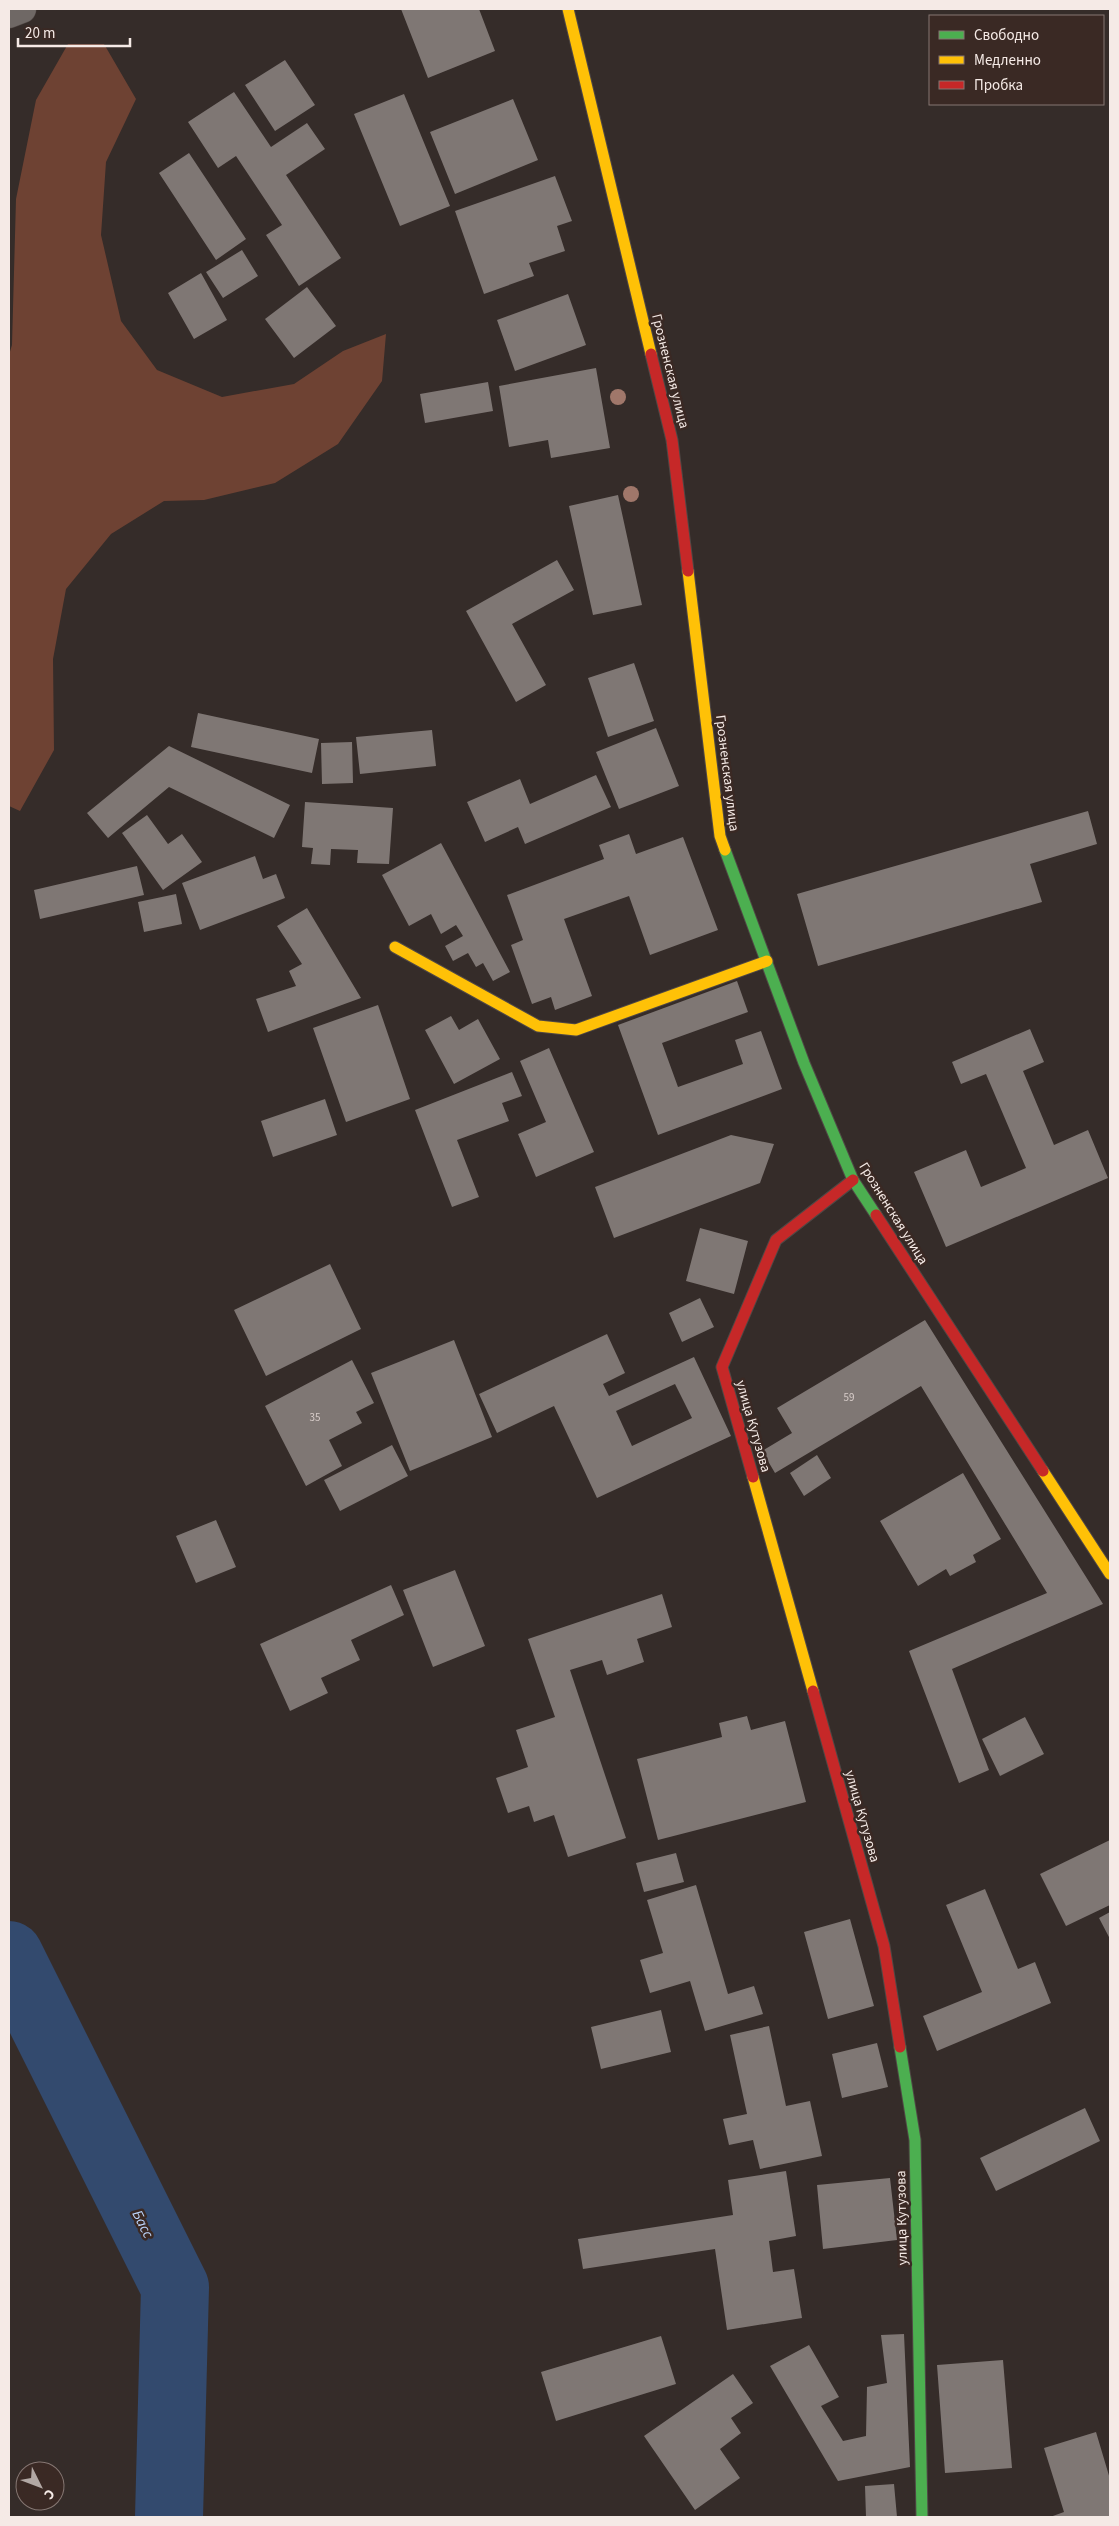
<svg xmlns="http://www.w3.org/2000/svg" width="1119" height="2526" viewBox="0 0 1119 2526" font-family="'Source Sans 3',sans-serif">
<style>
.forest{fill:#6e4233}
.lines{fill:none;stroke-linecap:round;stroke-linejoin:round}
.river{stroke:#334a6e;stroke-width:68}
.building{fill:#7f7774;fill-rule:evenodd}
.street-casing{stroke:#504845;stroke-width:29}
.fast-casing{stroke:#504845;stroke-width:13}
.slow-casing{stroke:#504845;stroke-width:13}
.jam-casing{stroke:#504845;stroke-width:13}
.street{stroke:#6f6865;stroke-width:28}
.fast{stroke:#4caf50;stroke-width:11}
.slow{stroke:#ffc107;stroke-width:11}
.jam{stroke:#c62828;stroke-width:11}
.tree{fill:#a0776a}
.labels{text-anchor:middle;stroke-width:5;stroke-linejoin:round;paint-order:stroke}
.number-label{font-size:11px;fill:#d8cdca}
.street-label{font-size:14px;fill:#f5eae6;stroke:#3a2924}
.water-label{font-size:15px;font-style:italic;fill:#bdd7ff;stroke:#3a2924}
</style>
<rect width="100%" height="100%" fill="#352c29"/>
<path class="forest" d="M68 44H104L136 99 106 162 101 235 121 321 157 370 222 397 294 384 343 351 386 334 382 381 338 444 275 483 204 500 164 501 111 534 66 589 53 659 54 750 20 811 9 806V355L12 345 16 199 36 100Z"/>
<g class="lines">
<path class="river" d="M9 1955 175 2287 169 2517"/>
</g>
<path class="building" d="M401 9H479L495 51 428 78Z
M285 60 315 105 275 131 245 85Z
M234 92 271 147 307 123 325 149 286 175 341 258 299 286 266 235 282 225 236 156 218 168 188 122Z
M404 94 450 206 400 226 354 114Z
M513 99 538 160 455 194 430 132Z
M189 153 246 239 216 260 159 173Z
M555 176 572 221 557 226 565 251 529 263 534 276 484 294 455 211Z
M242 250 258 276 223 298 206 272Z
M201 273 227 320 194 339 168 293Z
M307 287 336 326 294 358 265 319Z
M568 294 586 345 515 371 497 320Z
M596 368 610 448 551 458 548 440 509 447 499 386Z
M488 382 493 411 425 423 420 394Z
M618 495 642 605 593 615 569 506Z
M557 560 574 590 512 624 546 685 516 702 466 611Z
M634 663 654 721 608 737 588 678Z
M198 713 319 739 312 773 191 747Z
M656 728 679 786 619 809 596 752Z
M432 730 436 766 360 774 356 737Z
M352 742 353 783 322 784 321 743Z
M169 746 290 805 274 838 169 787 108 838 87 813Z
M596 775 611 807 525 844 518 827 485 842 467 802 520 779 530 804Z
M305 802 393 808 389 864 357 863 358 850 331 849 330 865 311 864 313 848 302 847Z
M1088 811 1097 844 1030 864 1042 902 818 966 797 894Z
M147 815 168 844 182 834 202 862 163 890 122 833Z
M629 834 636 854 683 837 718 930 650 955 629 896 564 919 592 996 555 1010 551 997 532 1004 511 945 523 940 507 895 604 859 599 845Z
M441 843 510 972 493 981 483 963 476 967 468 953 453 961 445 946 463 936 456 925 441 934 431 914 409 926 382 875Z
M255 856 263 879 276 874 285 898 200 930 182 883Z
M137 866 144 895 40 919 34 890Z
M176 894 182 924 144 932 138 902Z
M307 908 361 998 268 1032 256 999 296 986 289 971 302 964 277 926Z
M737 981 748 1012 662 1043 678 1087 743 1064 735 1040 761 1031 782 1089 658 1135 618 1025Z
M378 1005 410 1099 346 1122 313 1028Z
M451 1016 459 1030 478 1019 500 1059 454 1084 425 1030Z
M1030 1029 1044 1062 1023 1071 1054 1145 1088 1130 1108 1178 946 1247 914 1172 966 1150 981 1187 1026 1168 986 1074 961 1084 952 1062Z
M549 1048 594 1152 536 1177 518 1134 546 1122 520 1061Z
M512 1072 522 1096 502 1103 509 1121 457 1140 479 1197 452 1207 415 1110Z
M325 1099 337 1135 273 1157 261 1121Z
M731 1135 774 1144 760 1183 614 1238 595 1187Z
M700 1228 748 1241 734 1294 686 1281Z
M330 1264 361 1329 266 1376 234 1310Z
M700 1298 714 1327 682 1342 669 1313Z
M925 1320 1103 1604 952 1669 989 1770 959 1783 909 1651 1047 1593 921 1386 775 1473 762 1451 792 1433 777 1408Z
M607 1334 625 1373 603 1384 609 1396 694 1357 731 1436 597 1498 554 1406 497 1433 479 1394ZM675 1384 692 1418 632 1446 616 1411Z
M454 1340 492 1437 410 1471 371 1373Z
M352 1360 374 1403 356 1412 362 1423 329 1440 342 1466 306 1486 265 1406Z
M392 1445 408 1476 340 1511 324 1480Z
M817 1455 831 1478 804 1496 790 1473Z
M963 1473 1001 1539 973 1555 976 1562 950 1576 946 1569 918 1586 880 1521Z
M216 1520 236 1567 196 1583 176 1536Z
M455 1570 485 1646 433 1667 403 1590Z
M391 1585 404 1615 351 1640 360 1660 321 1678 328 1693 290 1711 260 1644Z
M662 1594 672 1627 637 1639 644 1662 607 1675 602 1660 570 1670 626 1838 568 1857 554 1815 534 1822 529 1806 508 1813 496 1778 528 1767 516 1730 555 1717 528 1639Z
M747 1716 751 1730 785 1721 806 1802 658 1840 637 1759 722 1737 719 1723Z
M1025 1717 1044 1754 1000 1776 982 1739Z
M1110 1840V1905L1066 1926 1040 1874Z
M676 1853 684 1882 644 1892 636 1863Z
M696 1885 728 1994 754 1986 763 2014 705 2031 690 1981 650 1993 640 1960 663 1953 647 1900Z
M985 1889 1018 1969 1035 1962 1051 2003 937 2051 923 2016 982 1992 946 1905Z
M1110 1912V1939L1099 1918Z
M850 1919 874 2006 828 2019 804 1932Z
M661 2010 671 2052 601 2069 591 2027Z
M769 2026 786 2106 810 2101 822 2156 760 2169 753 2140 729 2145 723 2119 747 2114 730 2035Z
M877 2043 888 2087 842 2098 832 2054Z
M1085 2108 1100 2141 996 2191 980 2158Z
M786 2171 796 2236 769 2241 773 2272 794 2269 802 2318 727 2330 715 2249 583 2269 578 2239 733 2215 728 2180Z
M890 2178 897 2240 823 2249 817 2185Z
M904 2334 910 2467 838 2481 770 2366 809 2345 839 2397 821 2406 843 2441 866 2436 867 2387 887 2383 881 2335Z
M661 2336 676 2384 556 2421 541 2372Z
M1003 2360 1012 2468 945 2473 937 2365Z
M733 2374 753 2403 731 2418 741 2433 720 2449 740 2478 695 2510 644 2436Z
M1096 2432 1110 2479V2517H1050L1064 2512 1044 2448Z
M894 2484 897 2517H866L865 2486Z"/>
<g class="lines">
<g class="street-casing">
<path id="street" d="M9 14 22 9"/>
</g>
<g class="fast-casing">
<path id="fast" d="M725 850 804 1063 853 1180 876 1215
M900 2047 915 2140 922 2517"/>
</g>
<g class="slow-casing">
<path id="slow" d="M568 9 651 354
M688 571 720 836 725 850
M395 947 538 1026 576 1030 767 961
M1043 1471 1110 1574
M753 1477 813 1691"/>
</g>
<g class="jam-casing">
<path id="jam" d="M651 354 672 440 688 571
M876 1215 1043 1471
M753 1477 722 1367 776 1240 853 1180
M813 1691 884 1946 900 2047"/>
</g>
<use href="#street" class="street"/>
<use href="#fast" class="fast"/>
<use href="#slow" class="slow"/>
<use href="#jam" class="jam"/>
</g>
<g class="tree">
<circle cx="618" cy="397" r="8"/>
<circle cx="631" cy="494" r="8"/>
</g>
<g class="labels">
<g class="number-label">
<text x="849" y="1401">59</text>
<text x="315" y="1421">35</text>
</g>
<g class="street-label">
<text transform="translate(671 371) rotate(76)" y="5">Грозненская улица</text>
<text transform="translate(728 773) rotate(83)" y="5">Грозненская улица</text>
<text transform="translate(894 1213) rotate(58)" y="5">Грозненская улица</text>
<text transform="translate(754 1426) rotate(74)" y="5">улица Кутузова</text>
<text transform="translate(863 1816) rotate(74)" y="5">улица Кутузова</text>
<text transform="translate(901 2218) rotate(-91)" y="5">улица Кутузова</text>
</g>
<g class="water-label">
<text transform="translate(143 2224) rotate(63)" y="5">Басс</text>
</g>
</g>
<rect width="1119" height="2526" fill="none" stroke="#f5eae6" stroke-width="20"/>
<rect x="929" y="15" width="175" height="90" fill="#3a2924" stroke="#857672"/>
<rect x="939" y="31" width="25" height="8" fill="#4caf50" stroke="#857672"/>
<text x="974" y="40" font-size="15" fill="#f5eae6">Свободно</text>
<rect x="939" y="56" width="25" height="8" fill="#ffc107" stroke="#857672"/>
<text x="974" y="65" font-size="15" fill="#f5eae6">Медленно</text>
<rect x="939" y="81" width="25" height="8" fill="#c62828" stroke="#857672"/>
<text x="974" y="90" font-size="15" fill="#f5eae6">Пробка</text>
<g transform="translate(40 2486) rotate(132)"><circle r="24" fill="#3a2924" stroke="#857672"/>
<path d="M0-4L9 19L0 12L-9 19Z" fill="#b2a8a4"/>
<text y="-8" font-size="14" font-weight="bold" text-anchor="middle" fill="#f5eae6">С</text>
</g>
<path d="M18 38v8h112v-8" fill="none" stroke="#f5eae6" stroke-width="2.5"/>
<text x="25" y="38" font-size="15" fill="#f5eae6" stroke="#3a2924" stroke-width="4" paint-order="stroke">20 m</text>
</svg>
